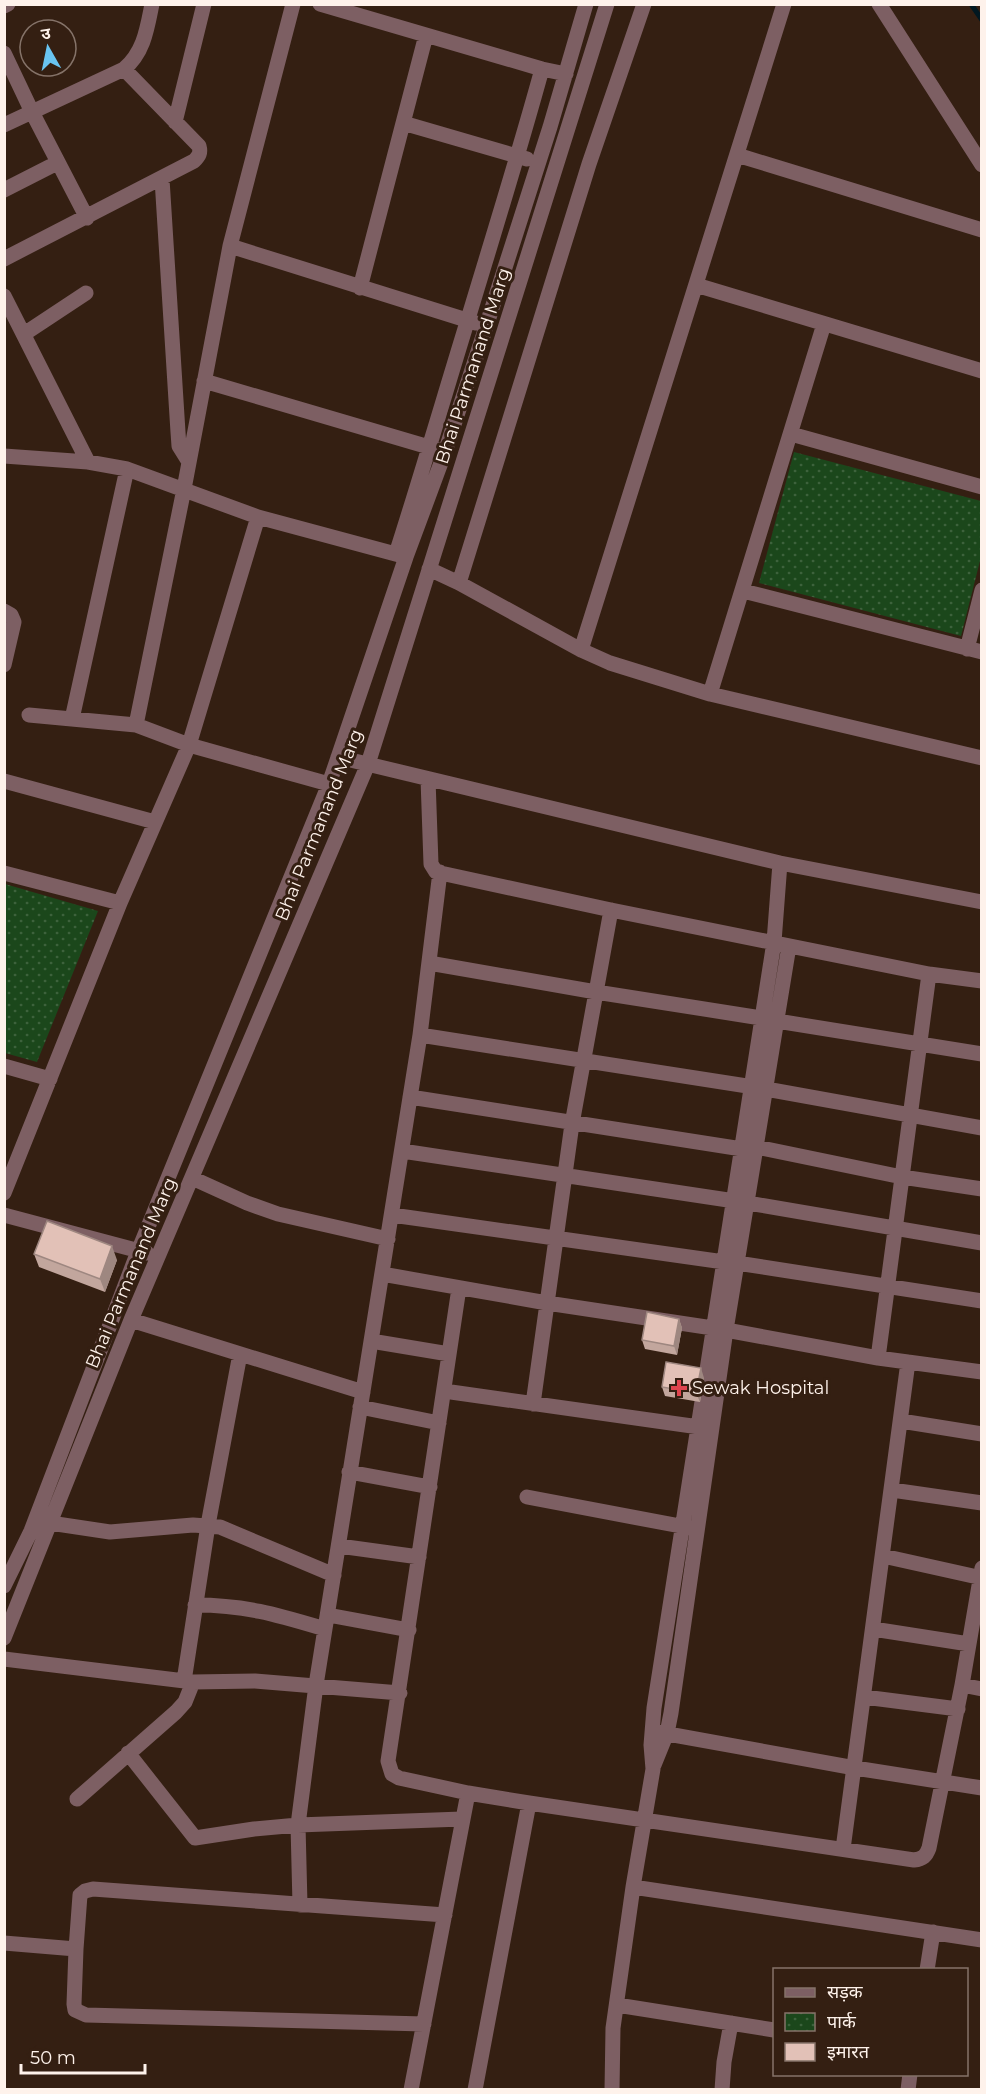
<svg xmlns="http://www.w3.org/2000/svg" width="986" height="2094" viewBox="0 0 986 2094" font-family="Montserrat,'Noto Sans Devanagari',sans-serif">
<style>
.park{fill:url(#park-dots)}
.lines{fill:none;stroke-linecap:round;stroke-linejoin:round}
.stream{stroke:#011821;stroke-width:5}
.minor{stroke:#7d5f63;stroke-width:15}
.wall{fill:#c2a69d}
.shaded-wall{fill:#9e8780}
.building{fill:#e2c1b7;stroke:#9e8780;stroke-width:1.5}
.health-dot{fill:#e0444e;stroke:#341f12;stroke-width:2}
.labels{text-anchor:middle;stroke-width:6;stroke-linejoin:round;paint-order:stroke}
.street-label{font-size:18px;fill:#fef2eb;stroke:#341f12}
.poi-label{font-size:18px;fill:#fef2eb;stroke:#341f12;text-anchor:start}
</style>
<defs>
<pattern id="park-dots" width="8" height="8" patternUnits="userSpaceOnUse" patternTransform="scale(1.5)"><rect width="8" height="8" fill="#1b471b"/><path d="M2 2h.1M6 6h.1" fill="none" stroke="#3d623c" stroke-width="1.8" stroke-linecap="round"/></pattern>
</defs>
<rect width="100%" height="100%" fill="#341f12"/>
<path class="park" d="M794 452 981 501V557L961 636 759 583Z
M5 884 98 911 37 1062 5 1053Z"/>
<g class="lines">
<path class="stream" d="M971 4 982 20"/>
<path class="minor" d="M320 4 542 69 566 74
M879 4 982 165
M4 6 8 4
M4 53 32 112 87 218
M175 122 204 4
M403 123 527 159
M4 125 124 69C144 52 147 29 152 4
M737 155 982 230
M162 179 178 432 179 446 189 462
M4 190 57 163
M230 246 476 323
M4 259 194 161C199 156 201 153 199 146L124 69
M696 285 982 371
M360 288 426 35
M4 296 88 462
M24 334 86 293
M204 381 439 450
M791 434 982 487
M4 456 88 462 127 469 258 517 403 556
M396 554C421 476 444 397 468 319 493 236 519 153 542 69
M429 569 459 583 581 650 610 663 710 694 982 758
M459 583 589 164 644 4
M743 591 982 652
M4 611 11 615 14 622 4 665
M967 649 982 590
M581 650 784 4
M710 694 824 324
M29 715 136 725 189 745 329 784
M72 719 127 469
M136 725 184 489 230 246 293 4
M338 757 780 863 982 902
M428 779 431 864 436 872 611 910 929 974 982 981
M4 781 155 822
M4 873 120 903
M429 963 596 992 761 1018
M777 1021 982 1054
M420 1035 766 1089 982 1128
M4 1066 50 1079
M410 1097 742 1149
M757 1147 902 1177 982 1189
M402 1151 748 1203 982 1243
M192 1178 247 1203 278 1214 388 1239
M4 1193 120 903 189 745 258 517
M4 1215 147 1253
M392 1215 724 1262
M737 1263 982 1301
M382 1274 547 1303 726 1330 878 1358 982 1372
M459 1288 388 1761 392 1774 399 1778 468 1793 529 1803 914 1860C923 1859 926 1856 929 1848L962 1685 982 1568
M131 1320 363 1392
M371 1341 449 1354
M878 1358 929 974
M444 1391 699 1427
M533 1404 572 1124 611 910
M360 1407 439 1423
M901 1421 982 1434
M349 1472 430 1487
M892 1490 982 1503
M527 1497 691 1528
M50 1523 110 1532 193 1525 220 1527 334 1575
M339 1546 419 1557
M883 1556 982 1578
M4 1586 31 1531 139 1249 329 784 406 557 445 452 486 327 550 127 586 4
M195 1605C246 1605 278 1615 325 1629
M328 1615 409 1630
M873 1629 969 1644
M4 1638 131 1320 368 764 607 4
M4 1659 193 1682 255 1681 400 1693
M184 1681 208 1525 240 1354
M962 1685 982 1689
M864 1697 958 1709
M657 1732 855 1768 982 1788
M128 1753 195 1838 254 1829 298 1825 462 1819
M654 1765 667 1733 671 1713 726 1330 789 946
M77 1799 176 1712 185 1702 193 1682
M843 1849 908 1362
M633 1887 982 1940
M300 1905 298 1825 316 1685 420 1035 440 872
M4 1943 76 1949 74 2004 75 2010 86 2015 424 2024
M76 1949 80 1895 85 1891 93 1889 445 1915
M927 1970 933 1932
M617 2005 774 2030
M411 2090 468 1793
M475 2090 529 1803
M612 2090 613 2028 633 1887 653 1769 651 1745 654 1708 774 942 780 863
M722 2090 724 2062 731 2023
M908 2090 910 2074"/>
</g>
<path class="wall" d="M34 1254 117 1260 105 1292 39 1267Z
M679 1319 682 1328 677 1355 645 1349 642 1340Z
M704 1378 700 1402 665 1396 662 1387Z"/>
<path class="shaded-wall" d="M112 1246 117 1260 105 1292 100 1279Z
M679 1319 682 1328 677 1355 674 1346Z
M701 1368 704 1378 700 1402 696 1393Z"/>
<path class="building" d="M47 1221 112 1246 100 1279 34 1254Z
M647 1312 679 1319 674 1346 642 1340Z
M666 1362 701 1368 696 1393 662 1387Z"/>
<path class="health-dot" d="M676 1379h6v6h6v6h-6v6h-6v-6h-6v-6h6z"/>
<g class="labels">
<g class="street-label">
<text transform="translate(473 366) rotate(-72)" y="6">Bhai Parmanand Marg</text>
<text transform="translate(319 825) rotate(-68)" y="6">Bhai Parmanand Marg</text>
<text transform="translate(131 1273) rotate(-67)" y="6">Bhai Parmanand Marg</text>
</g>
<g class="poi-label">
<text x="692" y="1394">Sewak Hospital</text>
</g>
</g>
<rect width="986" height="2094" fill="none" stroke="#fef2eb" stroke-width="12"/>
<rect x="773" y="1968" width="195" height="108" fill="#341f12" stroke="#857369" stroke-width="1.5"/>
<rect x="785" y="1988" width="30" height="9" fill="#7d5f63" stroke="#857369" stroke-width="1.5"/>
<text x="827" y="1998" font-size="18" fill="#fef2eb">सड़क</text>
<rect x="785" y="2013" width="30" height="18" fill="url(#park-dots)" stroke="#857369" stroke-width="1.5"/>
<text x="827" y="2028" font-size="18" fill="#fef2eb">पार्क</text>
<rect x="785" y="2043" width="30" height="18" fill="#e2c1b7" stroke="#857369" stroke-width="1.5"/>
<text x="827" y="2058" font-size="18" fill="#fef2eb">इमारत</text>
<g transform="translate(48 48) rotate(351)"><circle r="28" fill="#341f12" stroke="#857369" stroke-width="1.5"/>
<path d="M0-4.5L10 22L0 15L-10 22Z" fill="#69c4f1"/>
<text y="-9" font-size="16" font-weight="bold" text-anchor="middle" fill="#fef2eb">उ</text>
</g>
<path d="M21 2064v9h124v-9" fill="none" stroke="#fef2eb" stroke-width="3"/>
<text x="30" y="2064" font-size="18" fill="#fef2eb" stroke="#341f12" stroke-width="4.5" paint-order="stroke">50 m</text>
</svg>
